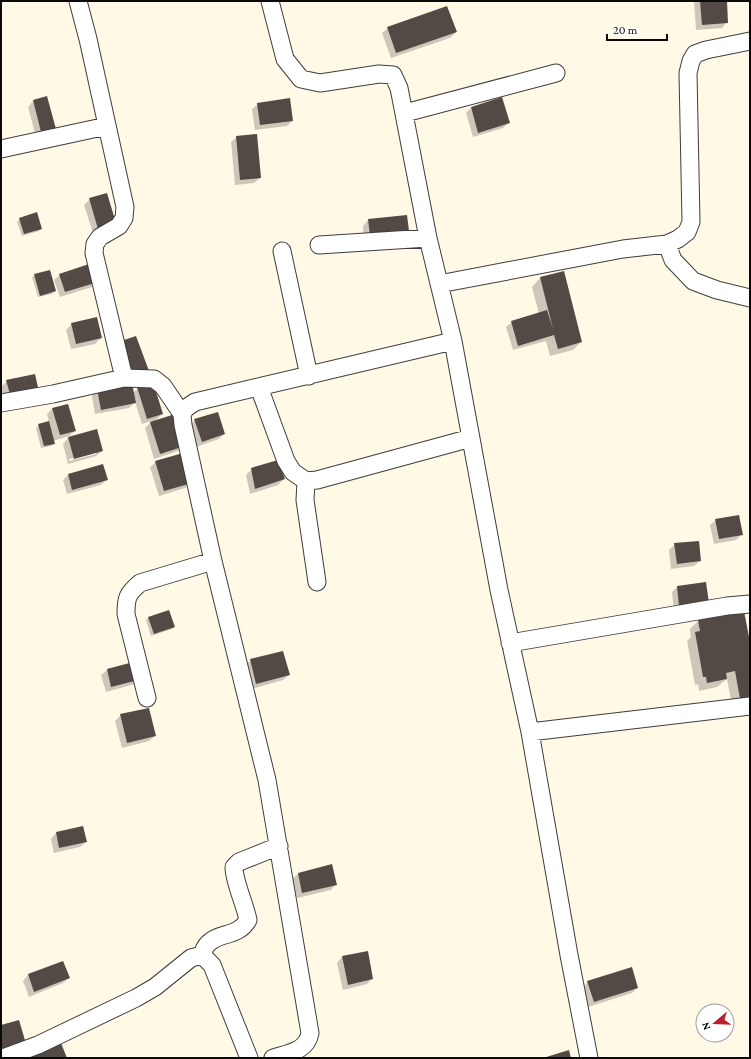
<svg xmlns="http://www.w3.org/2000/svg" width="751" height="1059" viewBox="0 0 751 1059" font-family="'Crimson Pro',serif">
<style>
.shadow{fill:#0003;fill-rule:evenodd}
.building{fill:#534a46}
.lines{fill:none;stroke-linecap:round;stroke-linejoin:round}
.street-casing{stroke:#3d3d3d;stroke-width:19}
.street{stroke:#fff;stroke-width:17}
</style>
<rect width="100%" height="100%" fill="#fff9e6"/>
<path class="shadow" d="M694 1H726L727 22 722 28 696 30Z
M388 28 456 32 450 38 391 58 382 33Z
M46 98 49 134 36 137 28 107 33 101Z
M501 99 509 122 503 128 473 137 466 113 471 108Z
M258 104 292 121 287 126 255 130 252 109Z
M237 137 260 178 254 183 235 185 231 142Z
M90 199 110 229 93 233 84 205Z
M406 216 364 241 363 226 368 220Z
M20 219 41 229 39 231 22 236 17 222Z
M564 272 581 342 573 350 550 356 546 341 513 350 506 327 512 322 539 314 532 287 540 278Z
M35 275 55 291 52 294 38 297 32 277Z
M60 275 97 281 92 287 60 297 54 280Z
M72 324 101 338 95 344 71 349 66 330Z
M35 375 5 403 1 387 7 381Z
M138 388 162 414 155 421 184 445 178 451 154 459 145 428 152 421 142 424 135 402 129 408 95 414 92 396 97 390 133 393Z
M52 409 75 431 69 436 53 441 54 443 51 446 41 448 36 428 39 425 49 422 47 414Z
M195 420 224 434 219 439 196 447 189 426Z
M96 430 102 451 96 456 68 464 63 444 68 438ZM96 452V454L69 461V459Z
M156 462 191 483 185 488 159 496 150 467Z
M252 469 284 479 278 485 250 494 246 475Z
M68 475 106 480 101 485 67 494 63 480Z
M716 520 742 534 736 540 714 544 710 525Z
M675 544 700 561 694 566 671 569 669 550Z
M705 583 674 611 672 592 677 587Z
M148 618 174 627 172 629 151 636 146 620Z
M698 621 750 647V708L733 711 727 679 717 687 699 691 698 684 695 685 687 641 691 637 690 629Z
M251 660 289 675 283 680 251 689 245 666Z
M136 662 135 684 106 692 101 675 107 670Z
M121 715 155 736 149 741 122 748 115 721Z
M83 827 86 842 80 847 54 853 51 839 56 833Z
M332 865 336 884 331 890 297 898 292 879 298 874Z
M342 957 372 979 367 984 343 990 337 963Z
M62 962 69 978 63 983 29 997 23 981 28 975Z
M588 982 637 988 632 993 588 1007 582 988Z"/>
<path class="building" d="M700 1H727L728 23 702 25Z
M447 6 457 32 396 53 387 27Z
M47 96 56 129 41 132 33 100Z
M502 97 510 123 478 133 471 107Z
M290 98 293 121 260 125 257 103Z
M257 134 261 178 240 180 236 136Z
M107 193 116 223 98 229 89 198Z
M37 212 42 229 24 234 19 218Z
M407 215 409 231 370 236 368 219Z
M92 263 98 282 65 292 59 274Z
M50 270 56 291 40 296 34 274Z
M564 271 582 342 558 349 554 335 518 346 511 321 547 310 553 329 540 277Z
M97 317 102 338 76 344 71 323Z
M136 336 149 371 134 376 121 341Z
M35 374 39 392 11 398 6 380Z
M153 382 163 414 147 419 137 387Z
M132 383 136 403 101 410 97 389Z
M68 404 76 431 60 435 52 408Z
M218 412 225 434 202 442 194 419Z
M175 414 185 446 160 454 150 422Z
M49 421 55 444 44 446 38 424Z
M97 429 103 451 74 459 68 437Z
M183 453 192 483 164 491 155 461Z
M278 460 285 479 255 489 251 468Z
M103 464 108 480 72 490 68 474Z
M739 515 743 535 719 539 715 519Z
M699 541 701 561 677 564 674 543Z
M706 582 709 603 679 606 677 586Z
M169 610 175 627 154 634 148 617Z
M744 611 750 642V702L741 704 735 671 726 673 727 679 707 683 706 677H703L695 632 700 631 698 620Z
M283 651 290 675 256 684 250 659Z
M137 661 142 679 111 687 107 669Z
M149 708 156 736 127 743 120 714Z
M83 826 87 842 59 848 56 832Z
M332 864 337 885 302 893 298 873Z
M368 951 373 979 348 985 342 956Z
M63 961 70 978 34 992 28 974Z
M632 967 638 988 594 1002 587 981Z
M19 1020 27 1047 1 1055V1025Z
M61 1043 67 1058H22Z
M569 1050 571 1058H543Z"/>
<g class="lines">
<g class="street-casing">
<path id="street" d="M78 1 88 39 125 207 124 218 119 226 100 237 95 244 94 253 124 378
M270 1 285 59 301 79 320 83 379 74 393 75 399 88 428 238 453 341 499 590 530 732 569 955 589 1058
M405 113 556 73
M1 149 107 126
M667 244 673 260 693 281 717 290 750 298
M319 245 428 238
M282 251 309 376
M439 284 623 249 667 244 678 239 687 232 691 222 688 73 691 61 695 54 706 50 750 41
M259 387 286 461 293 472 306 481
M1 403 53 394 124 378 154 379 163 386 182 414
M317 582 305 500 306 481 317 480 471 438
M510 643 727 606 750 604
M147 698 126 614C126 598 127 594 140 583L213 561
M530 732 750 706
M202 955C204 950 205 945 210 942 221 932 238 937 248 920 245 904 234 882 234 867L239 862 279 846
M3 1058 38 1045 136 998 155 987 191 958 202 955 212 965 249 1058
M273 1058C289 1053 307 1051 310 1033L267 780 213 561 183 425 182 414 186 408 195 402 453 341"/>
</g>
<use href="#street" class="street"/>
</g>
<rect width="751" height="1059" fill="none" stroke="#0a0a0a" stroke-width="4"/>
<g transform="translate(715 1023) rotate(251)"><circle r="19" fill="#ffffff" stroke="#9d9d9d"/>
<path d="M0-3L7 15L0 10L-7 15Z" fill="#be1e2c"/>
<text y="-6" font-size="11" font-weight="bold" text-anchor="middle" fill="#0a0a0a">N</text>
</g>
<path d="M607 34v6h60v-6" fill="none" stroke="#0a0a0a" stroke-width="2"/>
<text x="613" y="34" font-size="12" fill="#0a0a0a" stroke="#ffffff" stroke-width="3" paint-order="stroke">20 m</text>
</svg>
